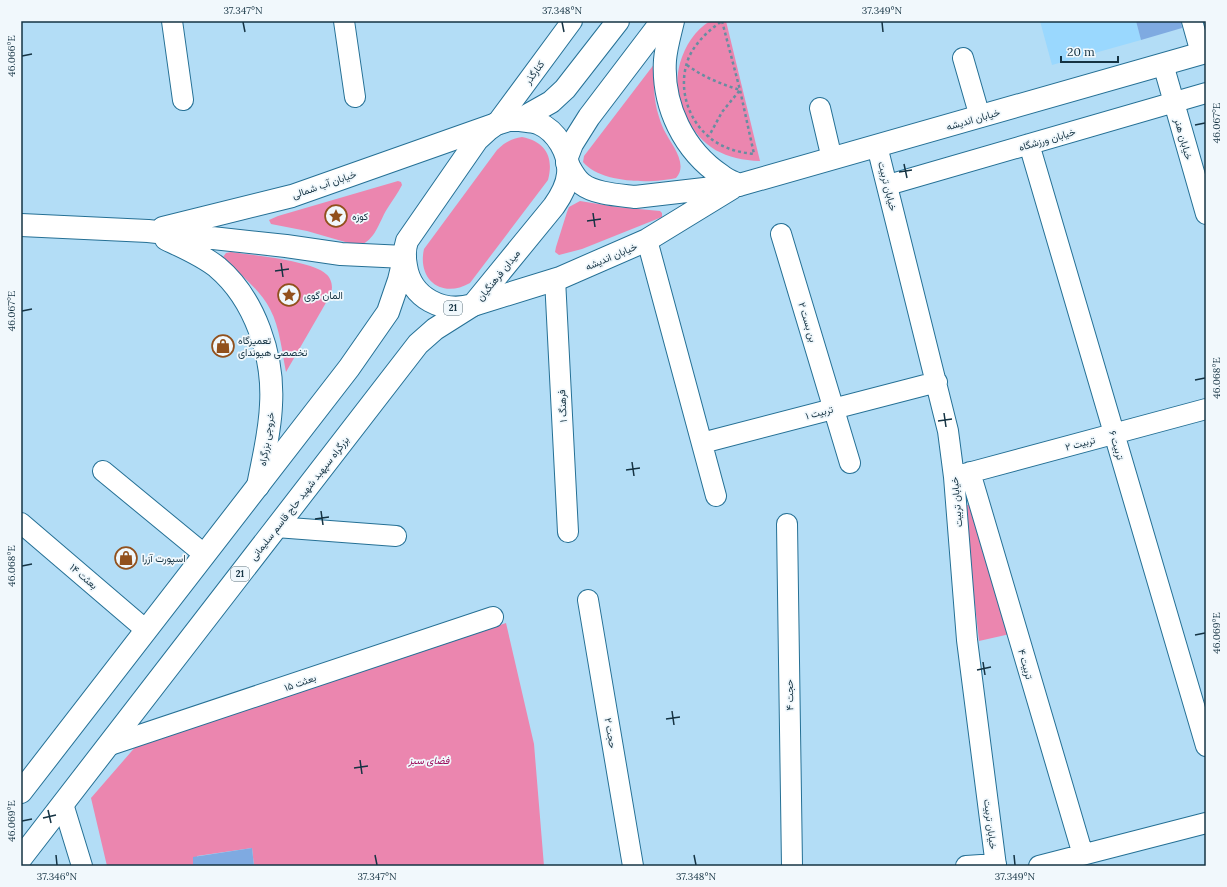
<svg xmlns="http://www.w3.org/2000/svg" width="1227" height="887" viewBox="0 0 1227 887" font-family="Lora,Vazirmatn,serif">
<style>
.built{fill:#9ad8fe}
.green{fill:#eb86af}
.building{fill:#7faae1}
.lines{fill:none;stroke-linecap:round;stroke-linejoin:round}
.minor-casing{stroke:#257095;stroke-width:22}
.major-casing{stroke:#257095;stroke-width:24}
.highway-casing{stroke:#257095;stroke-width:24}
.path{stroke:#688da1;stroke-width:2.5;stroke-dasharray:3 3;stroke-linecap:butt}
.minor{stroke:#fff;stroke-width:20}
.major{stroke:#fff;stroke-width:22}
.highway{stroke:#fff;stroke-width:22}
.ticks{fill:none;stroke:#153343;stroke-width:1.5}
.labels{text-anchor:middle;stroke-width:3.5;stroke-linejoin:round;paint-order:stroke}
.shield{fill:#f1f8fc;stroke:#576e7a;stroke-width:1}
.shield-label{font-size:9px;font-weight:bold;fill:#153343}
.street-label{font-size:10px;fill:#153343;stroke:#f1f8fc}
.poi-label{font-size:10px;fill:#153343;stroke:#f1f8fc;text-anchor:start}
.park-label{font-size:10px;font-style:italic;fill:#9c0e5d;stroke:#f1f8fc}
.neatline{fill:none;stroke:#153343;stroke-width:1.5}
.ticks-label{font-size:10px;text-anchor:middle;fill:#153343}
</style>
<rect width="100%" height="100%" fill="#b3ddf6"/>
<path class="built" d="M1040 21H1136L1141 40 1052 65Z"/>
<path class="green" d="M710 21H726L760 161C726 160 701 148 686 116 677 98 675 82 680 63 685 46 695 30 710 21Z
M655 63C654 79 653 94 657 110 659 117 661 124 664 130 671 144 689 164 676 178 651 184 600 183 583 162L584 156Z
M522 137C546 142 554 157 548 180L470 283C442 299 417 280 424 249L497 150C505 142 511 139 522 137Z
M398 181 401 182 402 185C398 193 392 201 387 209 378 224 376 239 359 246L307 231 271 224 269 220 278 216Z
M580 201 617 207 660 211 662 213V217L582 249 559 255 555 252 556 247 567 212 569 207Z
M231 252C251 255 313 261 326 274 332 279 333 287 331 294L286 372C282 352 280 328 270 309 260 289 239 274 223 257L226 253Z
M971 504 1010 634 979 641 964 506Z
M506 623 534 744 544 866H254L252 848 197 856V866H107L91 798 137 745Z"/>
<path class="building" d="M1136 21H1181L1182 28 1141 40Z
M252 848 254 866H193V857Z"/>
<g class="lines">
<g class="minor-casing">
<path id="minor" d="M172 21 183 100
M344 21 355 97
M1192 21 1201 53
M963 58 980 117
M1163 64 1206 214
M820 108 832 159
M496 124 572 21
M1029 144 1206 746
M877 146 948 431 954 477 967 640 996 866
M888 185 1206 93
M781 234 850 463
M647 240 716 496
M555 279 568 532
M702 443 937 382
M103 471 205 555
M970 472 1083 855
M957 476 1206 409
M21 523 146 630
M787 524 792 866
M276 527 396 536
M588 600 633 866
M107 746 493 617
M63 804 82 866
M966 866 996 864
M1039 866 1206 823"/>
</g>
<g class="major-casing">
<path id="major" d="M673 21C670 34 666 47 665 60 662 106 684 151 722 176 727 180 733 182 739 185
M567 163C571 170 575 179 582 184 595 194 619 195 635 197L739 185 1206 52
M21 225 148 231 286 246 341 254 405 257
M163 228 292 196 496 124
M166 239C183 247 202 255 217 267 255 299 274 356 271 405 270 433 263 459 258 486
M473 305 560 278 647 240 732 188"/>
</g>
<g class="highway-casing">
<path id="highway" d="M519 120C525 121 532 121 538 123 557 131 570 154 568 174 567 186 561 196 554 206L473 305C443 314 411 298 406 266 404 256 404 250 407 241L477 140 489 129 496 124 509 120H519L551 102 565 89 618 21
M567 157 572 144 589 117 662 21
M21 792 349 368 388 312 399 280 404 259
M21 858 418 344 435 329 473 305"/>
</g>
<path class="path" d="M722 21 740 90 754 154C744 153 734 151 725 147 691 132 675 91 689 57 696 42 709 30 722 21Z
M687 65C703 77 721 84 740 90L722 112 709 136"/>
<use href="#minor" class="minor"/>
<use href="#major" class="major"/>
<use href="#highway" class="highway"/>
</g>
<path class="ticks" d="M243 22 245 32M562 22 564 32M882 22 883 32M22 56 32 54M1195 125 1205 123M904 164 907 178M899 172 912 170M593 213 595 227M587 221 601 219M281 263 283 277M275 271 289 269M22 311 32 309M1195 380 1205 378M944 413 946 427M938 421 952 419M632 462 634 476M626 470 640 468M321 511 323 525M315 519 329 517M22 566 32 564M1195 635 1205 633M983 662 985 675M977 670 991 667M672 711 674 725M666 719 680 717M360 760 362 774M354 768 368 766M48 810 51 823M43 818 56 815M22 821 32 819M56 855 57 865M375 855 377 865M694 855 696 865M1014 855 1015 865"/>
<defs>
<g id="sight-ring" transform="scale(1.15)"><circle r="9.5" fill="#f1f8fc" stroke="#91501c" stroke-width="1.5"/><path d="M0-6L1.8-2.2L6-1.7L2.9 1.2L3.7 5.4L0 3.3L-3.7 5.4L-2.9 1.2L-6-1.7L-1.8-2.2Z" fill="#91501c"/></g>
<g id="shop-ring" transform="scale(1.15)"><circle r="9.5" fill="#f1f8fc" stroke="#91501c" stroke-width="1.5"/><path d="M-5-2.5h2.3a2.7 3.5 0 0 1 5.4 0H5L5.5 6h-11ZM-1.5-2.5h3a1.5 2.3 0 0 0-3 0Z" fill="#91501c"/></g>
</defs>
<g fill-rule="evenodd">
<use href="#sight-ring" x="336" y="216"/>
<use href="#sight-ring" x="289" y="295"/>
<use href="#shop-ring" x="223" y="346"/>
<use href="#shop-ring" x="126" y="558"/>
</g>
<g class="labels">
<g class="shield">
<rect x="444" y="301" width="18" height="14" rx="3"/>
<rect x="231" y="567" width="18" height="14" rx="3"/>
</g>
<g class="shield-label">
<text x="453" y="311">21</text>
<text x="240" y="577">21</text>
</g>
<g class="street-label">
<text transform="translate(534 72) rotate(-54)" y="4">کنارگذر</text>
<text transform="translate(973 119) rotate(-16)" y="4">خیابان اندیشه</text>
<text transform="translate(1047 139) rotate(-16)" y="4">خیابان ورزشگاه</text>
<text transform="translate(1184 139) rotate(74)" y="4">خیابان هنر</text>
<text transform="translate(324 184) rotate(-19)" y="4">خیابان آب شمالی</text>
<text transform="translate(888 186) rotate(76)" y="4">خیابان تربیت</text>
<text transform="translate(611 256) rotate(-23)" y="4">خیابان اندیشه</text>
<text transform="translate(498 275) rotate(-51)" y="4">میدان فرهنگیان</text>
<text transform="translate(808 322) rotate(73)" y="4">بن بست ۲</text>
<text transform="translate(562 406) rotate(-93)" y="4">فرهنگ ۱</text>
<text transform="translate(819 412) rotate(-15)" y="4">تربیت ۱</text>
<text transform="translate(266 439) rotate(-81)" y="4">خروجی بزرگراه</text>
<text transform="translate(1080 443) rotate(-15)" y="4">تربیت ۲</text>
<text transform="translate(1117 445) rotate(74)" y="4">تربیت ۶</text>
<text transform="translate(299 498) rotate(-52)" y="4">بزرگراه سپهبد شهید حاج قاسم سلیمانی</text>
<text transform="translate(956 502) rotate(-95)" y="4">خیابان تربیت</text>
<text transform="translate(84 576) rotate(41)" y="4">بعثت ۱۴</text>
<text transform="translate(1026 664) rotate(74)" y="4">تربیت ۴</text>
<text transform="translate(300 682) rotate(-19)" y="4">بعثت ۱۵</text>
<text transform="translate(789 695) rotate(-91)" y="4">حجت ۴</text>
<text transform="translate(611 733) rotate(80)" y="4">حجت ۲</text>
<text transform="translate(991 824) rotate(83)" y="4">خیابان تربیت</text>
</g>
<g class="poi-label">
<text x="352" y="220">کوزه</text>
<text x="304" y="299">المان گوی</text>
<text x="238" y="344">تعمیرگاه<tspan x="238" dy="12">تخصصی هیوندای</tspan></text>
<text x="142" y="562">اسپورت آزرا</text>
</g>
<g class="park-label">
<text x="429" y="764">فضای سبز</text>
</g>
</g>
<rect width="1227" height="887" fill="none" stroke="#f1f8fc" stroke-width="44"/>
<path d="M1061 56v6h57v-6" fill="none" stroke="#153343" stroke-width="2"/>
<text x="1067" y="56" font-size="12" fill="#153343" stroke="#f1f8fc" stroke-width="3" paint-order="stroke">20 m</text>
<rect x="22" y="22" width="1183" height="843" class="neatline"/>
<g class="ticks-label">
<text x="243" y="14">37.347°N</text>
<text x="562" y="14">37.348°N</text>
<text x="882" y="14">37.349°N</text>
<text transform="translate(11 56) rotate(-90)" y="4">46.066°E</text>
<text transform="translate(1216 123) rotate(-90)" y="4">46.067°E</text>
<text transform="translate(11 311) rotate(-90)" y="4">46.067°E</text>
<text transform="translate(1216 378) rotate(-90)" y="4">46.068°E</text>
<text transform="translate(11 566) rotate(-90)" y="4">46.068°E</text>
<text transform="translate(1216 633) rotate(-90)" y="4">46.069°E</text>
<text transform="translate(11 821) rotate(-90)" y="4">46.069°E</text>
<text x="57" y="880">37.346°N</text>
<text x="377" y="880">37.347°N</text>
<text x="696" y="880">37.348°N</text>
<text x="1015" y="880">37.349°N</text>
</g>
</svg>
